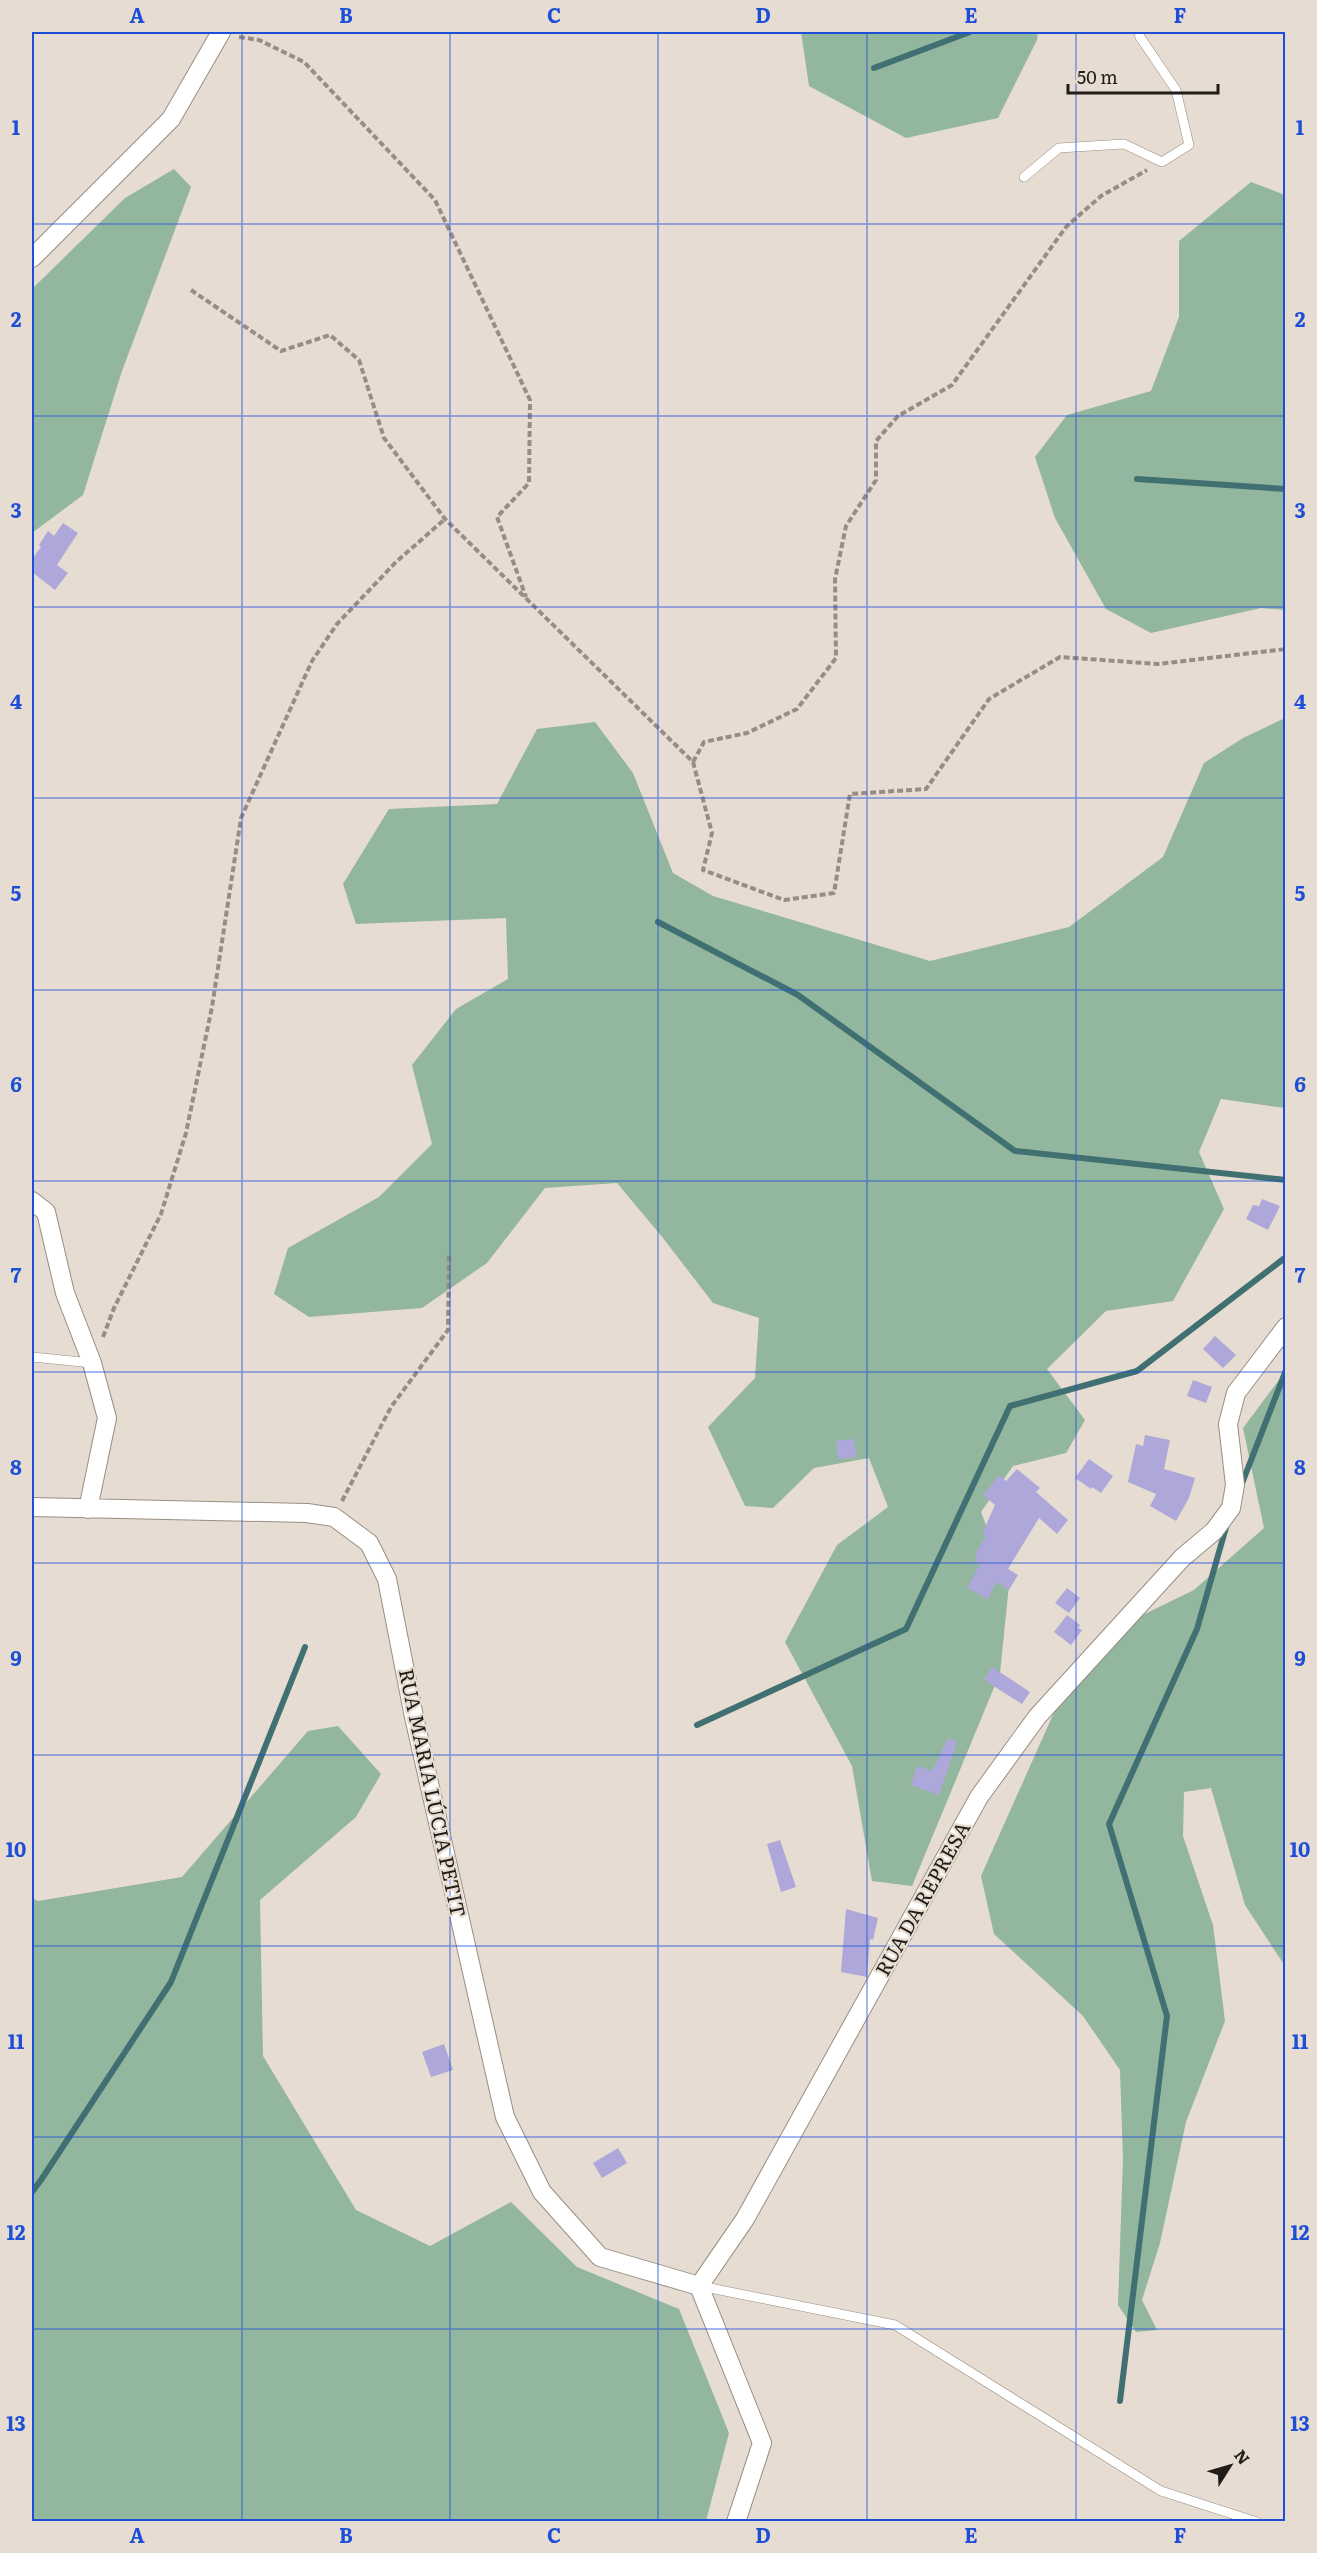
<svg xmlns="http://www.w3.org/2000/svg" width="1317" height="2553" viewBox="0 0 1317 2553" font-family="Literata,serif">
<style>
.green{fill:#93b69e}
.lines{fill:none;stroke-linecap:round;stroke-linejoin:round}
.stream{stroke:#407071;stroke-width:6}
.building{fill:#ada8d9}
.lane-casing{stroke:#988e83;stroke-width:10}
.street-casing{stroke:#988e83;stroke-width:20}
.path{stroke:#968e85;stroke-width:4;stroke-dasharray:6 3;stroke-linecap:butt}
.lane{stroke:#fff;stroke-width:9}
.street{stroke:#fff;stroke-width:18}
.grid{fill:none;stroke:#1d4ed8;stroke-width:1.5;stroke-opacity:0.55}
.labels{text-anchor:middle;stroke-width:4.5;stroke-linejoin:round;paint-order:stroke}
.street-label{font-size:20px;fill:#201c18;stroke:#e7dcd1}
.neatline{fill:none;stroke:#1d4ed8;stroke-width:2}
.grid-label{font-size:20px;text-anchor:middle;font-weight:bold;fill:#1d4ed8}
</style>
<rect width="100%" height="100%" fill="#e7dcd1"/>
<path class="green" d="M801 32H1038L1037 40 998 118 906 138 809 86Z
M174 169 191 187 122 371 83 495 32 533V289L125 198Z
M1251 182 1285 195V610L1261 608 1151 633 1106 609 1055 518 1035 457 1067 415 1151 391 1179 317V241Z
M1285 718V1108L1221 1099 1199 1152 1224 1209 1173 1301 1106 1311 1047 1369 1085 1420 1066 1453 1013 1466 981 1512 1009 1585 1000 1673 912 1886 872 1881 852 1766 785 1642 837 1545 888 1507 869 1458 814 1468 773 1508 745 1506 708 1427 755 1378 759 1318 713 1303 663 1238 617 1183 545 1188 487 1263 422 1308 309 1317 274 1294 288 1248 379 1197 432 1144 412 1065 456 1009 508 979 506 918 356 924 343 884 389 809 497 804 537 729 595 722 633 773 673 873 713 896 930 961 1069 927 1163 857 1204 763 1243 738Z
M1285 1372V1966L1245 1905 1211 1788 1184 1792 1183 1836 1213 1925 1225 2021 1186 2122 1160 2243 1142 2300 1157 2330 1136 2332 1118 2305 1123 2159 1120 2070 1083 2016 994 1934 981 1876 1056 1708 1122 1625 1194 1590 1264 1528 1243 1428Z
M338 1726 381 1774 356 1817 260 1900 263 2056 356 2210 430 2246 511 2202 577 2267 679 2309 729 2433 706 2521H32V1898L38 1901 182 1877 308 1731Z"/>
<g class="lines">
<path class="stream" d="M874 68 970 32
M1137 479 1286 489
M658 922 798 995 1015 1151 1286 1180
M1241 1486 1286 1370
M697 1725 906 1629 1010 1406 1137 1371 1286 1257
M32 2192 41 2180 171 1982 305 1647
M1120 2401 1167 2016 1109 1824 1197 1629 1227 1524"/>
</g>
<path class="building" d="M63 523 78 533 57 565 68 573 55 590 32 572V559L41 547 39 545 48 531 54 536Z
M1262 1199 1280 1206 1268 1230 1246 1219 1253 1205 1259 1206Z
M1215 1336 1236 1355 1223 1368 1203 1349Z
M1193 1380 1212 1387 1206 1403 1187 1396Z
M1145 1435 1170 1440 1164 1469 1195 1478 1189 1498 1176 1521 1150 1506 1156 1494 1128 1482 1136 1444 1143 1446Z
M854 1439 856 1457 838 1459 836 1441Z
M1089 1459 1113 1476 1101 1493 1092 1487 1091 1489 1075 1478Z
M1017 1469 1040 1488 1036 1492 1068 1520 1057 1534 1039 1518 1008 1569 1018 1575 1009 1590 996 1582 988 1599 967 1588 980 1564 974 1563 977 1556 975 1554 986 1536 982 1534 995 1505 983 1495 999 1475 1006 1481Z
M1067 1588 1080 1598 1069 1613 1055 1603Z
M1067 1615 1080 1625 1078 1628 1082 1630 1071 1645 1054 1632Z
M992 1667 1030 1692 1022 1704 984 1680Z
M948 1738 957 1742 939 1795 911 1785 917 1766 932 1771Z
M780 1840 796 1887 781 1892 767 1844Z
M846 1909 878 1918 873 1940 870 1939 867 1977 841 1972Z
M444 2044 453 2070 431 2077 422 2052Z
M618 2148 627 2163 602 2178 593 2163Z"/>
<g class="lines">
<g class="lane-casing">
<path id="lane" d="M1024 177 1059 148 1124 144 1162 162 1189 145 1176 90 1140 37 1139 32
M32 1357 92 1363
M700 2286 895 2325 1161 2491 1257 2522"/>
</g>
<g class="street-casing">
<path id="street" d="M32 258 171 119 221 32
M32 1201 46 1212 65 1293 92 1363 107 1418 88 1509
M32 1507 307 1513 334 1517 369 1543 387 1579 414 1717 505 2117 542 2192 600 2257 699 2286
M699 2286 745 2219 979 1797 1037 1717 1182 1558 1214 1531 1231 1508 1235 1485 1228 1424 1236 1393 1286 1327
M699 2286 762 2443 736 2522"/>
</g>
<path class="path" d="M239 37 259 40 304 62 435 200 530 400 529 483 497 517 526 597
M191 290 281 351 330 335 359 360 384 438 445 519 693 762 712 833 703 870 784 900 834 893 850 794 926 789 989 699 1060 657 1158 664 1286 649
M693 762 704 742 747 733 797 709 836 658 835 579 846 526 876 480V441L898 416 952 385 1066 227 1101 196 1147 170
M103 1337 114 1308 161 1214 186 1133 212 1007 241 818 312 661 337 624 396 562 445 519
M342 1501 391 1407 448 1330 449 1254"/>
<use href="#lane" class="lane"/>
<use href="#street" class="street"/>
</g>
<path class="grid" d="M242 32V2522M450 32V2522M658 32V2522M867 32V2522M1076 32V2522M32 224H1286M32 416H1286M32 607H1286M32 798H1286M32 990H1286M32 1181H1286M32 1372H1286M32 1563H1286M32 1755H1286M32 1946H1286M32 2137H1286M32 2329H1286"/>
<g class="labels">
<g class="street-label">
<text transform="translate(432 1793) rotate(78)" y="7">RUA MARIA LÚCIA PETIT</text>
<text transform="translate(923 1899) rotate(-61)" y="7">RUA DA REPRESA</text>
</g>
</g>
<rect width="1317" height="2553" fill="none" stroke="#e7dcd1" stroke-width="66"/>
<g transform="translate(1230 2466) rotate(53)" stroke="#e7dcd1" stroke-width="4.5" paint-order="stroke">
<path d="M0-4.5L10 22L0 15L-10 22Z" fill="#201c18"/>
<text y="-9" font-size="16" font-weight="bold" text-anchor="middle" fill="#201c18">N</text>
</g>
<path d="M1068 84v9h150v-9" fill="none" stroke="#201c18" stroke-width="3"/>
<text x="1077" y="84" font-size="18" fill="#201c18" stroke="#e7dcd1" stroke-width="4.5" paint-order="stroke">50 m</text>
<rect x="33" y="33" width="1251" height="2487" class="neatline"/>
<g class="grid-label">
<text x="137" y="23">A</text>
<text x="346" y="23">B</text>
<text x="554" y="23">C</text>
<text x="763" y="23">D</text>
<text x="971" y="23">E</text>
<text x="1180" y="23">F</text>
<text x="16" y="135">1</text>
<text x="1300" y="135">1</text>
<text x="16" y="327">2</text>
<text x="1300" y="327">2</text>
<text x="16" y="518">3</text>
<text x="1300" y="518">3</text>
<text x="16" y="709">4</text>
<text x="1300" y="709">4</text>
<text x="16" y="901">5</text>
<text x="1300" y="901">5</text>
<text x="16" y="1092">6</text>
<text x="1300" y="1092">6</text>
<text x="16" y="1283">7</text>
<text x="1300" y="1283">7</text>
<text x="16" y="1475">8</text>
<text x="1300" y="1475">8</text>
<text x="16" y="1666">9</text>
<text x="1300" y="1666">9</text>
<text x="16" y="1857">10</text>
<text x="1300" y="1857">10</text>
<text x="16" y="2049">11</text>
<text x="1300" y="2049">11</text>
<text x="16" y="2240">12</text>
<text x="1300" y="2240">12</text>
<text x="16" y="2431">13</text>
<text x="1300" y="2431">13</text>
<text x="137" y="2543">A</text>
<text x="346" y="2543">B</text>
<text x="554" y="2543">C</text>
<text x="763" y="2543">D</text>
<text x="971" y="2543">E</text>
<text x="1180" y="2543">F</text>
</g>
</svg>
